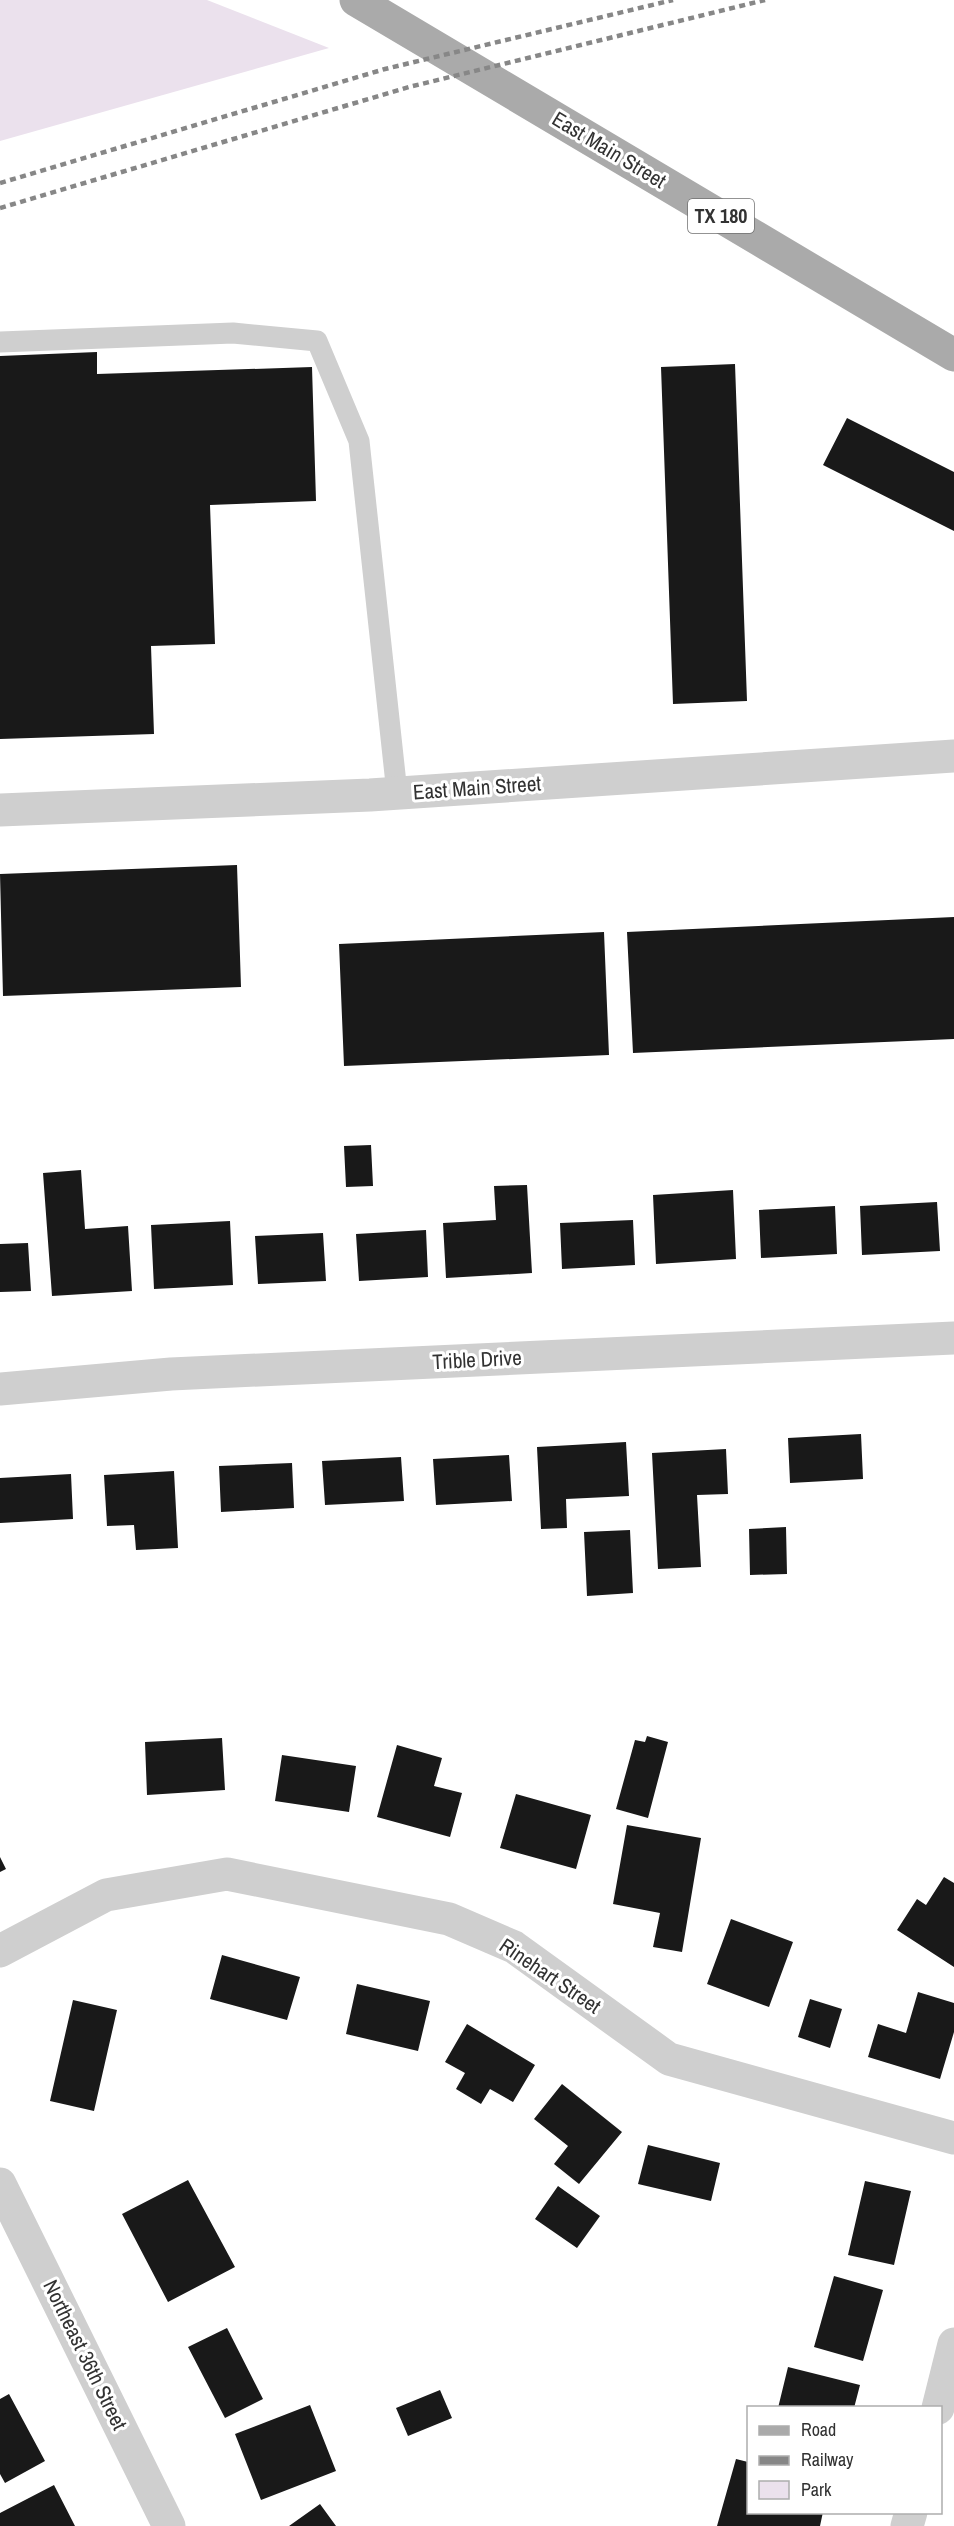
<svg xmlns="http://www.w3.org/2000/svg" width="954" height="2526" viewBox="0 0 954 2526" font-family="'Archivo Narrow',sans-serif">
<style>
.green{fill:#ebe1ed}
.building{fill:#191919}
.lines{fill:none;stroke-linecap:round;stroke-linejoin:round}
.service{stroke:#cfcfcf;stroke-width:21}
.minor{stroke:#cfcfcf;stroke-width:33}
.primary{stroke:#aaa;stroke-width:33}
.rail{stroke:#878787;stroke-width:4.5;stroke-dasharray:6 4.5;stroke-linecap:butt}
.labels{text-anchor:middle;stroke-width:6;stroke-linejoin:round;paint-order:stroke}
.shield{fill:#fff;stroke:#707070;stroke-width:1.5}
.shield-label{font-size:20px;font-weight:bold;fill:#323232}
.street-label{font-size:21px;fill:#323232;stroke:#fff}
</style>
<rect width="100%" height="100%" fill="#fff"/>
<path class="green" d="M0 0H207L329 48 0 141Z"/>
<path class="building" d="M97 352V374L312 367 316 501 210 505 215 644 151 646 154 734 0 739V356Z
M735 364 747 701 673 704 661 367Z
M847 418 954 472V531L823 465Z
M237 865 241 987 3 996 0 874Z
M954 917V1039L633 1053 627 932Z
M604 932 609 1055 344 1066 339 944Z
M371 1145 373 1186 346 1187 344 1146Z
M81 1170 85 1229 128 1226 132 1291 52 1296 43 1173Z
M527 1185 532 1273 446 1278 443 1223 496 1220 494 1186Z
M733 1190 736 1259 656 1264 653 1195Z
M937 1202 940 1251 862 1255 860 1206Z
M835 1206 837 1254 761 1258 759 1210Z
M633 1220 635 1265 562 1269 560 1223Z
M230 1221 233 1285 154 1289 151 1225Z
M426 1230 428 1277 359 1281 356 1234Z
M323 1233 326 1281 258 1284 255 1236Z
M28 1243 31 1291 0 1292V1244Z
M861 1434 863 1479 790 1483 788 1438Z
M626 1442 629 1496 566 1499 567 1528 541 1529 537 1447Z
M726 1449 728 1494 697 1495 701 1567 658 1569 652 1453Z
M509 1455 512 1501 436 1505 433 1459Z
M401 1457 404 1501 325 1505 322 1461Z
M292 1463 294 1508 221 1512 219 1466Z
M174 1471 178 1548 136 1550 134 1525 107 1526 104 1475Z
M71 1474 73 1519 0 1523V1478Z
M786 1527 787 1574 750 1575 749 1529Z
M630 1530 633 1593 587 1596 584 1532Z
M647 1736 668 1742 648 1818 616 1809 635 1740 645 1742Z
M222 1738 225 1790 147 1795 145 1742Z
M397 1745 442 1758 434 1786 462 1793 450 1837 377 1817Z
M282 1755 356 1766 349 1812 275 1801Z
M516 1794 591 1815 576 1869 500 1848Z
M627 1825 701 1838 682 1952 653 1947 660 1913 613 1904Z
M0 1857 6 1869 0 1872Z
M944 1877 954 1883V1967L897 1930 917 1899 926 1905Z
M731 1919 793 1942 769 2007 707 1984Z
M222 1955 300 1977 287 2020 210 1999Z
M357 1984 430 2001 418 2051 346 2034Z
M918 1992 954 2003V2032L940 2079 868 2057 878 2024 906 2033Z
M810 1999 842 2009 830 2048 798 2037Z
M73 2000 117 2010 94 2111 50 2101Z
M467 2024 535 2065 513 2102 490 2089 481 2104 456 2089 465 2073 445 2062Z
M562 2084 622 2132 579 2184 554 2164 568 2146 534 2119Z
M648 2145 720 2163 711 2201 638 2184Z
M188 2180 235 2267 168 2302 122 2214Z
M865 2181 911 2191 894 2265 848 2255Z
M558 2186 600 2216 577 2248 535 2219Z
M834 2276 883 2290 863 2361 814 2347Z
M227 2328 263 2399 225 2418 188 2347Z
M788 2367 860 2385 854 2408H778Z
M440 2390 452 2418 408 2436 396 2408Z
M9 2394 45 2461 5 2483 0 2474V2399Z
M310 2405 336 2471 261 2500 235 2434Z
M736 2459 748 2462V2512H823L820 2526H717Z
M54 2485 75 2526H0V2513Z
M320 2504 336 2526H289Z"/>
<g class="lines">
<path class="service" d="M0 342 233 333 317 341 359 441 397 793"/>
<path class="minor" d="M0 810 370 795 954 756
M0 1389 171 1374 954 1338
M0 1951 106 1895 227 1874 449 1919 514 1947 669 2059 954 2138
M0 2184 169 2526
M938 2408 954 2344
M907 2526 911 2512"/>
<path class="primary" d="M356 0 954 355"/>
<path class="rail" d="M0 183 385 69 673 0
M0 208 409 87 765 0"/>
</g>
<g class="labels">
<rect class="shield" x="688" y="199" width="66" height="34" rx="4.5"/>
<g class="shield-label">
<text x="721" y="223">TX 180</text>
</g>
<g class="street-label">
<text transform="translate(609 150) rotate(31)" y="7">East Main Street</text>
<text transform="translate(477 788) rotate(-4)" y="7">East Main Street</text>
<text transform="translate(477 1360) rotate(-3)" y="7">Trible Drive</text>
<text transform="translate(550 1976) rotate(34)" y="7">Rinehart Street</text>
<text transform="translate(85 2355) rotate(64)" y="7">Northeast 36th Street</text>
</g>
</g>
<rect x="747" y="2406" width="195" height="108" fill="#ffffff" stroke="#adadad" stroke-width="1.5"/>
<rect x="759" y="2426" width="30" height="9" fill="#aaaaaa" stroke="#adadad" stroke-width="1.5"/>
<text x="801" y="2436" font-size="18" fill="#323232">Road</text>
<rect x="759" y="2456" width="30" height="9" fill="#878787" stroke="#adadad" stroke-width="1.5"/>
<text x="801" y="2466" font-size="18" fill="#323232">Railway</text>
<rect x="759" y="2481" width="30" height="18" fill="#ebe1ed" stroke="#adadad" stroke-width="1.5"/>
<text x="801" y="2496" font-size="18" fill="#323232">Park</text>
</svg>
